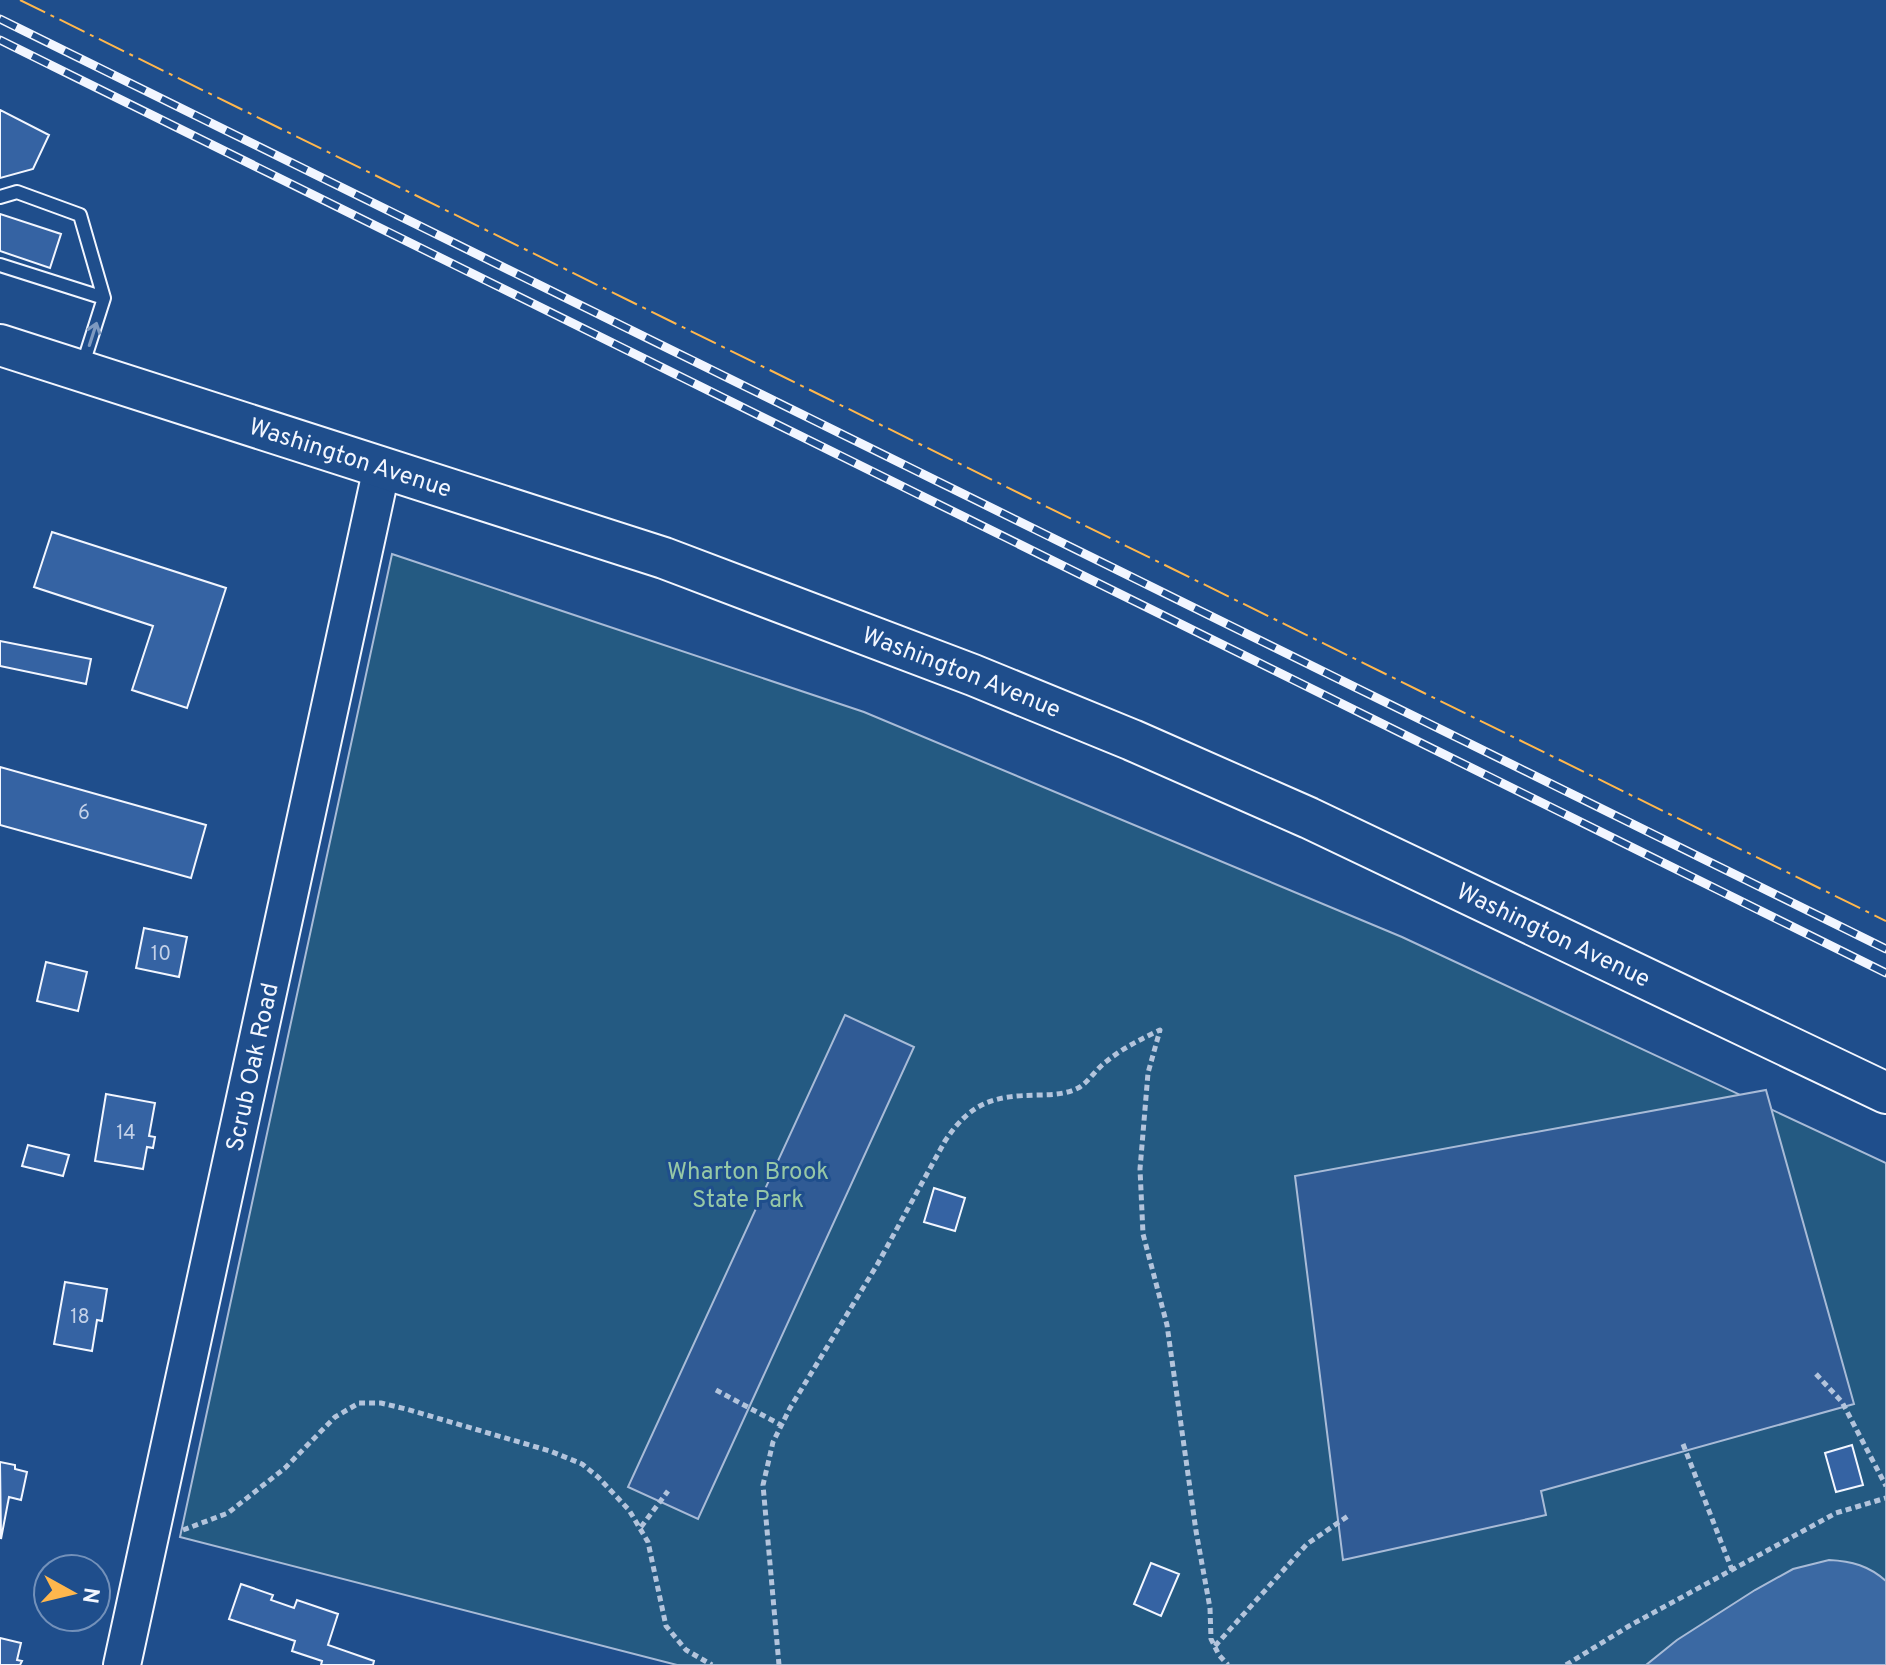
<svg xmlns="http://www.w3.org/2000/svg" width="1886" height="1665" viewBox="0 0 1886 1665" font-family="Overpass,sans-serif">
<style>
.green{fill:#245a82;stroke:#a8bbd7;stroke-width:2}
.parking{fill:#305b95;stroke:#a8bbd7;stroke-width:2}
.water{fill:#3b69a3;stroke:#a8bbd7;stroke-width:2}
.building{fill:#3563a3;stroke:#f2f6ff;stroke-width:2}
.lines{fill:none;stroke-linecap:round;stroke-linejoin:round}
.lane-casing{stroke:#f2f6ff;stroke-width:16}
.secondary-casing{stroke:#f2f6ff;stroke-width:40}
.primary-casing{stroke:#f2f6ff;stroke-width:44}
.path{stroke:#b3c4dc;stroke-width:5;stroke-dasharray:6 4;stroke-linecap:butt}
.lane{stroke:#1f4e8c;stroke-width:12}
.secondary{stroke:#1f4e8c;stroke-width:36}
.primary{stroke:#1f4e8c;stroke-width:40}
.rail-casing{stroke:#f2f6ff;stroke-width:9}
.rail{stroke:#1f4e8c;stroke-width:6;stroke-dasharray:18;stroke-linecap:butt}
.power{stroke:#ffb74d;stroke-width:2;stroke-dasharray:28 6 4 6;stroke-linecap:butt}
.oneway{stroke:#7e9ac0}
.labels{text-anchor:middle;stroke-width:6;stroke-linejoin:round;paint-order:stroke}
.number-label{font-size:20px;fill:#c3d1e8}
.street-label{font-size:24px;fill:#f2f6ff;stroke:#1f4e8c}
.park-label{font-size:24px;fill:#97c8a6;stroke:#1f4e8c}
</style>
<rect width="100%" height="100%" fill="#1f4e8c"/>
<path class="green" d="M392 554 864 712 1402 937 1886 1163V1665H677L180 1537Z"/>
<path class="parking" d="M845 1015 914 1047 698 1519 628 1487Z
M1766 1090 1854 1404 1541 1491 1546 1515 1343 1560 1295 1176Z"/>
<path class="water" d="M1829 1560C1852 1561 1869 1566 1886 1581V1665H1646L1677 1640 1755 1590 1793 1569Z"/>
<path class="building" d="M0 110 49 135 33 169 0 178Z
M0 214 61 234 50 268 0 251Z
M52 532 226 588 187 708 132 690 153 626 34 587Z
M0 641 91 659 86 684 0 666Z
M0 767 206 825 191 878 0 825Z
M144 928 187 937 179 977 136 968Z
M46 962 87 972 78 1011 37 1001Z
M106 1094 155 1103 149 1136 155 1137 153 1148 147 1147 143 1169 95 1161Z
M28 1145 69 1155 63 1176 22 1166Z
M934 1188 965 1198 955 1231 924 1222Z
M65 1282 107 1289 102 1321 97 1320 92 1351 54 1344Z
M1852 1445 1863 1485 1836 1492 1825 1453Z
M0 1462 15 1465V1469L27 1472 21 1500 9 1497 1 1539Z
M1151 1563 1179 1574 1161 1616 1134 1604Z
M241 1584 273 1595 271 1600 294 1608 297 1600 338 1614 328 1645 374 1661 373 1665H321L322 1661 292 1651 295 1641 229 1619Z
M0 1638 21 1643 17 1660 22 1661 20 1665H0Z"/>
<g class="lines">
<g class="lane-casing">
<path id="lane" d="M0 197 17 192 80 215 104 298 83 364
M0 265 104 298"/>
</g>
<g class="secondary-casing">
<g id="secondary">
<path id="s1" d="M122 1665 382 467"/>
</g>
</g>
<g class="primary-casing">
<g id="primary">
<path id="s2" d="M0 345 664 558 973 675 1132 740 1309 818 1886 1093"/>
</g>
</g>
<path class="path" d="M1816 1374 1842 1402 1886 1486
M716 1390 781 1425
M1683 1444 1732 1570
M641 1527 668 1491
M183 1530 228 1513 285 1468 335 1417 359 1403H381L406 1409 550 1451 582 1464 598 1477 629 1510 648 1542 666 1626 686 1650 712 1665
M1215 1646 1307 1544 1348 1516
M779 1665 763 1485 773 1442 790 1408 877 1265 945 1141C971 1102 993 1096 1038 1095 1052 1095 1068 1094 1080 1087 1090 1080 1097 1068 1107 1061 1123 1048 1141 1039 1160 1030L1148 1073 1140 1169 1143 1234 1167 1325 1196 1531 1210 1608 1211 1639 1219 1655 1228 1665
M1566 1665 1629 1626 1836 1513 1886 1498"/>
<use href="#lane" class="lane"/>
<use href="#secondary" class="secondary"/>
<use href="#primary" class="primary"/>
<g class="rail-casing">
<path id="rail" d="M0 19 1886 949
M0 40 1886 973"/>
</g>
<use href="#rail" class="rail"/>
<path class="power" d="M20 0 1886 921"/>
</g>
<defs><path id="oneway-shaft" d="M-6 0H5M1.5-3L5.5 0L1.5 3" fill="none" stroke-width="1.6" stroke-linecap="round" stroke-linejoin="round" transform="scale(2)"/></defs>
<use class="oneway" href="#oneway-shaft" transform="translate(93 334) rotate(-72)"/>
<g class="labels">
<g class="number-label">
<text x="84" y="819">6</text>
<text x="161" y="960">10</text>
<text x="126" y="1139">14</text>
<text x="80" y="1323">18</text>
</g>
<g class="street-label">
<text dy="8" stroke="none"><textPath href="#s2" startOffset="368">Washington Avenue</textPath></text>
<text dy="8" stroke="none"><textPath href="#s2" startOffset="1016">Washington Avenue</textPath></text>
<text dy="8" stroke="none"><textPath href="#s2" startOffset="1664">Washington Avenue</textPath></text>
<text dy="8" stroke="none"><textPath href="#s1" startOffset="612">Scrub Oak Road</textPath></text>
</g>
<g class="park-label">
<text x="748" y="1179">Wharton Brook<tspan x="748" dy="28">State Park</tspan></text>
</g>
</g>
<g transform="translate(72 1593) rotate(98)"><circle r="38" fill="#1f4e8c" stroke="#7391ba" stroke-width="2"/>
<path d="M0-6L14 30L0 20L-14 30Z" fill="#ffb74d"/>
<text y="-12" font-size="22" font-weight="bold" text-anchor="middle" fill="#f2f6ff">N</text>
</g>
</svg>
